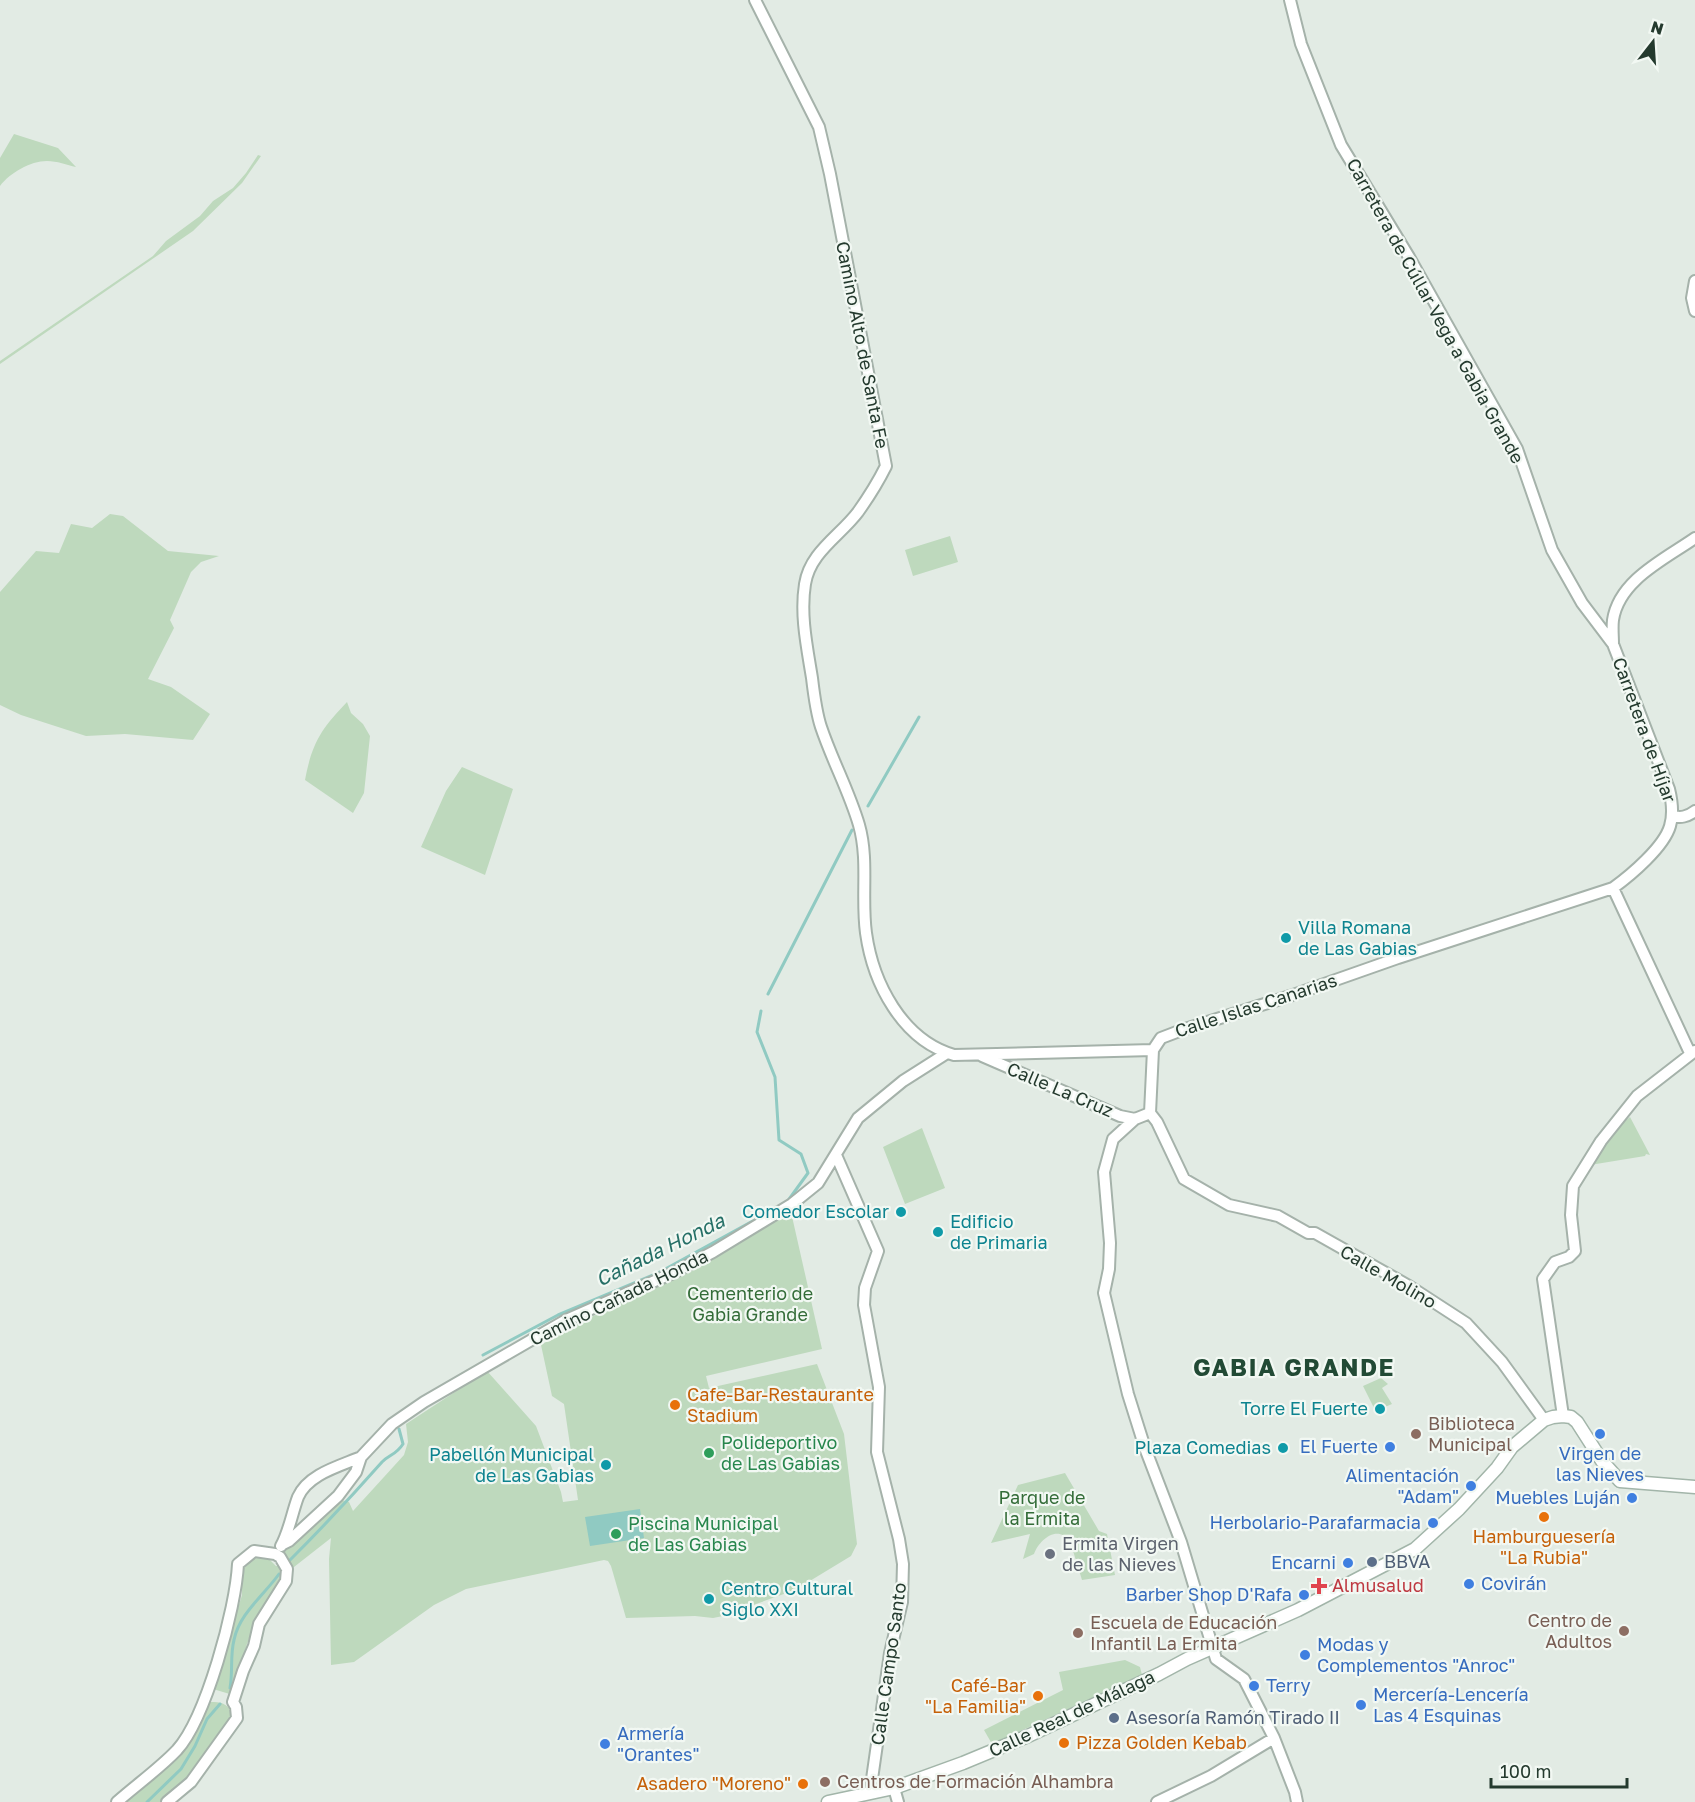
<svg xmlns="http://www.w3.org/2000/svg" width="1695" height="1802" viewBox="0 0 1695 1802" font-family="'Golos Text',sans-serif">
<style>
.green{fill:#bed9bd}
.water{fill:#90cac2}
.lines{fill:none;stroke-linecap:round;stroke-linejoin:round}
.stream{stroke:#90cac2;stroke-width:3}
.tertiary-casing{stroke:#a5b2aa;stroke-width:14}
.secondary-casing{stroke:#a2b5a9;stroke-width:15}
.tertiary{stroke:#fff;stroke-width:10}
.secondary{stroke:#fff;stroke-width:12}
.culture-dot{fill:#0f9aa8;stroke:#f2f8f3;stroke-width:2}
.food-dot{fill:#e8710a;stroke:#f2f8f3;stroke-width:2}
.education-dot{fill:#8d6e63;stroke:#f2f8f3;stroke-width:2}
.shop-dot{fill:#3f7fe0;stroke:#f2f8f3;stroke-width:2}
.leisure-dot{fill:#2e9e5b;stroke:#f2f8f3;stroke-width:2}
.worship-dot{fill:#6b7280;stroke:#f2f8f3;stroke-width:2}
.service-dot{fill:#5c6f8a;stroke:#f2f8f3;stroke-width:2}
.health-dot{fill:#e0444e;stroke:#f2f8f3;stroke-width:2}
.labels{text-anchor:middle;stroke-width:4.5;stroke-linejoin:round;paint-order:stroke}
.street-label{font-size:18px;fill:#243a2e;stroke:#f2f8f3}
.culture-label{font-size:18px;fill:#0d838f;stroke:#f2f8f3;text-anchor:end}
.park-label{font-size:18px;fill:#336c38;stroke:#f2f8f3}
.food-label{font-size:18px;fill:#c56008;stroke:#f2f8f3;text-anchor:start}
.education-label{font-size:18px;fill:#785e54;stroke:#f2f8f3;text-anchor:start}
.leisure-label{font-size:18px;fill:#27864d;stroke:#f2f8f3;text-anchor:start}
.shop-label{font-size:18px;fill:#366cbe;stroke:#f2f8f3;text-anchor:end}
.worship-label{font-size:18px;fill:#5b616d;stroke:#f2f8f3;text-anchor:start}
.service-label{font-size:18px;fill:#4e5e75;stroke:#f2f8f3;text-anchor:start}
.health-label{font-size:18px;fill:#be3a42;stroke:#f2f8f3;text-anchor:start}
.water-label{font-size:20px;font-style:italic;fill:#256f66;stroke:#f2f8f3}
.district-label{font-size:24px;font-weight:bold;letter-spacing:1.5px;fill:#224a35;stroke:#f2f8f3}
</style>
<rect width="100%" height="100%" fill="#e2ebe4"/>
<path class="green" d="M14 134 58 148 76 167C67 165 57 161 47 161 30 161 10 173 0 186V158Z
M258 155 261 156 242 183 193 231 0 364V361L153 256 166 241 200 216 213 201 233 188 246 173Z
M110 514 123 516 168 551 219 556 201 562 191 572 170 620 174 628 148 679 171 687 210 714 193 740 125 734 86 736 21 715 0 705V592L36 551 59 553 71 524 92 528Z
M950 536 958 562 913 576 905 550Z
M347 702 351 713 363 724 370 736 364 793 353 813 305 780C312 743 321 729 347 702Z
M462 767 513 789 485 875 421 847 446 791Z
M1630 1117 1650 1155 1646 1154 1645 1156 1590 1165 1615 1129Z
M922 1128 945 1188 905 1204 883 1147Z
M791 1212 822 1349 706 1376 709 1388 817 1364 844 1434 857 1544 851 1556 795 1590 756 1604 733 1614 713 1618 695 1616 626 1618 611 1566 608 1561 604 1560 466 1589 434 1605 354 1662 331 1665 329 1559 331 1538 294 1567H292L284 1554V1550L338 1499 349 1502 353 1511 404 1455 408 1442 406 1424 487 1371 536 1426 561 1492 563 1502 578 1500 564 1404 552 1396 541 1345 578 1323 670 1281Z
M1381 1378 1388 1384 1382 1388 1392 1404 1385 1407 1383 1404 1374 1408 1363 1386Z
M1065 1473 1099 1531 1107 1534 1115 1575 1082 1580 1070 1541C1057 1524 1039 1540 1034 1554L1023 1559 1030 1534 991 1543 1018 1485Z
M263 1557 270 1560 276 1566H283C279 1591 262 1605 253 1628 244 1649 239 1673 233 1695L213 1689 242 1595V1575L244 1568 253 1559Z
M1125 1660 1140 1667 1142 1675 992 1744 984 1730 1063 1690 1059 1672Z
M210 1702C221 1702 227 1703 232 1713L229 1721 218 1734 189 1778 162 1802H123L146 1783Z"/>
<path class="water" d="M640 1509 644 1538 590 1546 585 1517Z"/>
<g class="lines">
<path class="stream" d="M868 806 919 717
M768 994 852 830
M761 1011 757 1032 775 1077 779 1140 801 1154 808 1173 787 1202
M483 1355 558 1315 658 1273 760 1217
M290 1560C322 1528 352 1496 382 1462 390 1454 396 1455 403 1444L399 1429
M230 1688C233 1672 230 1655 234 1640 239 1614 264 1595 279 1574
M147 1802 181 1769 195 1746 207 1719 220 1704"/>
<g class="tertiary-casing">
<path id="tertiary" d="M755 0 819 127 830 174 886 466C878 482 868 498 858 512 840 536 810 552 805 584 800 615 807 647 812 678 814 695 816 712 821 727 832 760 849 791 859 825 869 860 861 897 866 933 873 983 902 1040 954 1055L1153 1050
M1695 281 1692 298 1695 311
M1613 644C1613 636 1612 628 1613 620 1619 580 1665 559 1695 538
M1672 816C1681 818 1687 817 1695 811
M1613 888 1690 1053
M1153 1050 1161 1038 1182 1030 1290 996 1398 958 1613 888C1631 875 1664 847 1670 826 1674 813 1672 801 1669 789L1613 644 1582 603 1552 550 1517 449 1409 257 1341 145 1301 44 1290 0
M982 1056 1120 1116 1135 1119 1150 1113
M1150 1113 1157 1122 1184 1179 1229 1205 1278 1216 1308 1233H1315L1409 1286 1466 1323 1502 1362 1544 1420
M1150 1113 1153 1050
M1135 1119 1113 1139 1104 1172 1110 1243 1109 1269 1104 1293 1128 1394 1145 1448 1181 1542 1216 1659 1244 1679 1274 1738 1295 1792 1297 1802
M836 1155 878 1251 865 1288 864 1305 879 1387 877 1452 899 1539 903 1564 902 1602 890 1653 870 1793
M1563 1416 1543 1279 1555 1262 1569 1257 1575 1251 1571 1215 1573 1186 1601 1141 1637 1096 1695 1051
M283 1544 289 1541 338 1496 356 1472 361 1457 392 1424 424 1402 566 1320 673 1273 713 1252 792 1204 818 1183 858 1118 903 1081 947 1053
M281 1546C289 1532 292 1513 298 1497 308 1474 340 1466 361 1457
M894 1788 898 1802
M117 1802C136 1785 159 1769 177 1750 206 1718 236 1608 238 1564L254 1551 275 1554 280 1557 287 1569 286 1581 259 1624 254 1646 243 1671 233 1702 236 1707 237 1718 191 1782 167 1802
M1157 1802 1211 1776 1274 1738"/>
</g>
<g class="secondary-casing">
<path id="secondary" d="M828 1802 894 1788 963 1763 1028 1736 1159 1674 1187 1659 1298 1610 1415 1549 1459 1509 1497 1468 1512 1447 1544 1420 1553 1417 1563 1416 1571 1417 1577 1422 1602 1461 1620 1481 1695 1487"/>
</g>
<use href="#tertiary" class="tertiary"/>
<use href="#secondary" class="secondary"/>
</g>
<g class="culture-dot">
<circle cx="1286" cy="938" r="6"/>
<circle cx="901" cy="1212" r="6"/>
<circle cx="938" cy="1232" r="6"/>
<circle cx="1380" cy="1409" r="6"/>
<circle cx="1283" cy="1448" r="6"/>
<circle cx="606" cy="1465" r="6"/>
<circle cx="709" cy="1599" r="6"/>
</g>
<g class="food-dot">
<circle cx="675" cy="1405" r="6"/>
<circle cx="1544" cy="1517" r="6"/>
<circle cx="1038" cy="1696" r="6"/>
<circle cx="1064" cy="1743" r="6"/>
<circle cx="803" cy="1784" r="6"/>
</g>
<g class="education-dot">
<circle cx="1416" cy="1434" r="6"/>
<circle cx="1624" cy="1631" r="6"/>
<circle cx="1078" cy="1633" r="6"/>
<circle cx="825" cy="1782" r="6"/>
</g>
<g class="shop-dot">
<circle cx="1600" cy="1434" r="6"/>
<circle cx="1390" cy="1447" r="6"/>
<circle cx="1471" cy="1486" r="6"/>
<circle cx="1632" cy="1498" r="6"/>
<circle cx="1433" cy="1523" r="6"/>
<circle cx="1348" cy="1563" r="6"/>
<circle cx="1469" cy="1584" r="6"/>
<circle cx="1304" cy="1595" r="6"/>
<circle cx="1305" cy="1655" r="6"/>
<circle cx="1254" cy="1686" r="6"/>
<circle cx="1361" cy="1705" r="6"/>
<circle cx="605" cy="1744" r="6"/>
</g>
<g class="leisure-dot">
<circle cx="709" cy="1453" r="6"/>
<circle cx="616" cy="1534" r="6"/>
</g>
<circle class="worship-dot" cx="1050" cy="1554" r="6"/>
<g class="service-dot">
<circle cx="1372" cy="1562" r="6"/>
<circle cx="1114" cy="1718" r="6"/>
</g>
<path class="health-dot" d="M1316 1577h6v6h6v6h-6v6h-6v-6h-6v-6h6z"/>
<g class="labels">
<g class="street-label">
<text transform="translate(1435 311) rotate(61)" y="6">Carretera de Cúllar Vega a Gabia Grande</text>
<text transform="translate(862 345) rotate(79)" y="6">Camino Alto de Santa Fe</text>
<text transform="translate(1644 730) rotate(70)" y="6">Carretera de Híjar</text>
<text transform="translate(1256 1006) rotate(-18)" y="6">Calle Islas Canarias</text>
<text transform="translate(1060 1090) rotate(23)" y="6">Calle La Cruz</text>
<text transform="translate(1388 1277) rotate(30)" y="6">Calle Molino</text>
<text transform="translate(619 1298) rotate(-26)" y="6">Camino Cañada Honda</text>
<text transform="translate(889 1664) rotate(-82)" y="6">Calle Campo Santo</text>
<text transform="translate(1072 1714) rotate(-25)" y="6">Calle Real de Málaga</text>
</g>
<g class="culture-label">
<text x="1298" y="934" text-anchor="start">Villa Romana<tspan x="1298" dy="21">de Las Gabias</tspan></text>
<text x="889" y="1218">Comedor Escolar</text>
<text x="950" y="1228" text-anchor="start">Edificio<tspan x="950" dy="21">de Primaria</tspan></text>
<text x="1368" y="1415">Torre El Fuerte</text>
<text x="1271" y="1454">Plaza Comedias</text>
<text x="594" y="1461">Pabellón Municipal<tspan x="594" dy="21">de Las Gabias</tspan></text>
<text x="721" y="1595" text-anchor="start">Centro Cultural<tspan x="721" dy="21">Siglo XXI</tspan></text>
</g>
<g class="park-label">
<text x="750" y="1300">Cementerio de<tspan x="750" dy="21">Gabia Grande</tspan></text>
<text x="1042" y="1504">Parque de<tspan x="1042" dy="21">la Ermita</tspan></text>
</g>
<g class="food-label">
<text x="687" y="1401">Cafe-Bar-Restaurante<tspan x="687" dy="21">Stadium</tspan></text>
<text x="1544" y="1543" text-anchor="middle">Hamburguesería<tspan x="1544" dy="21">"La Rubia"</tspan></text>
<text x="1026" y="1692" text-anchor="end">Café-Bar<tspan x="1026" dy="21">"La Familia"</tspan></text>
<text x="1076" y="1749">Pizza Golden Kebab</text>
<text x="791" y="1790" text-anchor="end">Asadero "Moreno"</text>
</g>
<g class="education-label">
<text x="1428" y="1430">Biblioteca<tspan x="1428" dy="21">Municipal</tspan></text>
<text x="1612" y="1627" text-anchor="end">Centro de<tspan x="1612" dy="21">Adultos</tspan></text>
<text x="1090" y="1629">Escuela de Educación<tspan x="1090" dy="21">Infantil La Ermita</tspan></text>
<text x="837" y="1788">Centros de Formación Alhambra</text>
</g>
<g class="leisure-label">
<text x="721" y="1449">Polideportivo<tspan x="721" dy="21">de Las Gabias</tspan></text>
<text x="628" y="1530">Piscina Municipal<tspan x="628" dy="21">de Las Gabias</tspan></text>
</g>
<g class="shop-label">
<text x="1378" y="1453">El Fuerte</text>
<text x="1600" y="1460" text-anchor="middle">Virgen de<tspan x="1600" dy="21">las Nieves</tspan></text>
<text x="1459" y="1482">Alimentación<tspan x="1459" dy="21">"Adam"</tspan></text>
<text x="1620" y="1504">Muebles Luján</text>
<text x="1421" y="1529">Herbolario-Parafarmacia</text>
<text x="1336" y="1569">Encarni</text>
<text x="1481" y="1590" text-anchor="start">Covirán</text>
<text x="1292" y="1601">Barber Shop D'Rafa</text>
<text x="1317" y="1651" text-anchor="start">Modas y<tspan x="1317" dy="21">Complementos "Anroc"</tspan></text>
<text x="1266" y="1692" text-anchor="start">Terry</text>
<text x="1373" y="1701" text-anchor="start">Mercería-Lencería<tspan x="1373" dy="21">Las 4 Esquinas</tspan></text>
<text x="617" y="1740" text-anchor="start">Armería<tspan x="617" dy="21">"Orantes"</tspan></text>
</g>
<g class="worship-label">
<text x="1062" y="1550">Ermita Virgen<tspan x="1062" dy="21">de las Nieves</tspan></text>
</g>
<g class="service-label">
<text x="1384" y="1568">BBVA</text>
<text x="1126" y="1724">Asesoría Ramón Tirado II</text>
</g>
<g class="health-label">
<text x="1332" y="1592">Almusalud</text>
</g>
<g class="water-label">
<text transform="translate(660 1250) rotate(-26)" y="7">Cañada Honda</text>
</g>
<g class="district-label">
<text x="1294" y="1376">GABIA GRANDE</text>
</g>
</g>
<g transform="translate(1653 42) rotate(17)" stroke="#f2f8f3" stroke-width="4.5" paint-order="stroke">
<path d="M0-4.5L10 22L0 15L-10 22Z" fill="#243a2e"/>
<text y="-9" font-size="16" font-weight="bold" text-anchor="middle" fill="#243a2e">N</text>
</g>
<path d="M1491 1778v9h136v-9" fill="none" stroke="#243a2e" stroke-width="3"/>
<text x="1500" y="1778" font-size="18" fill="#243a2e" stroke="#f2f8f3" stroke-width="4.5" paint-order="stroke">100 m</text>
</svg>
